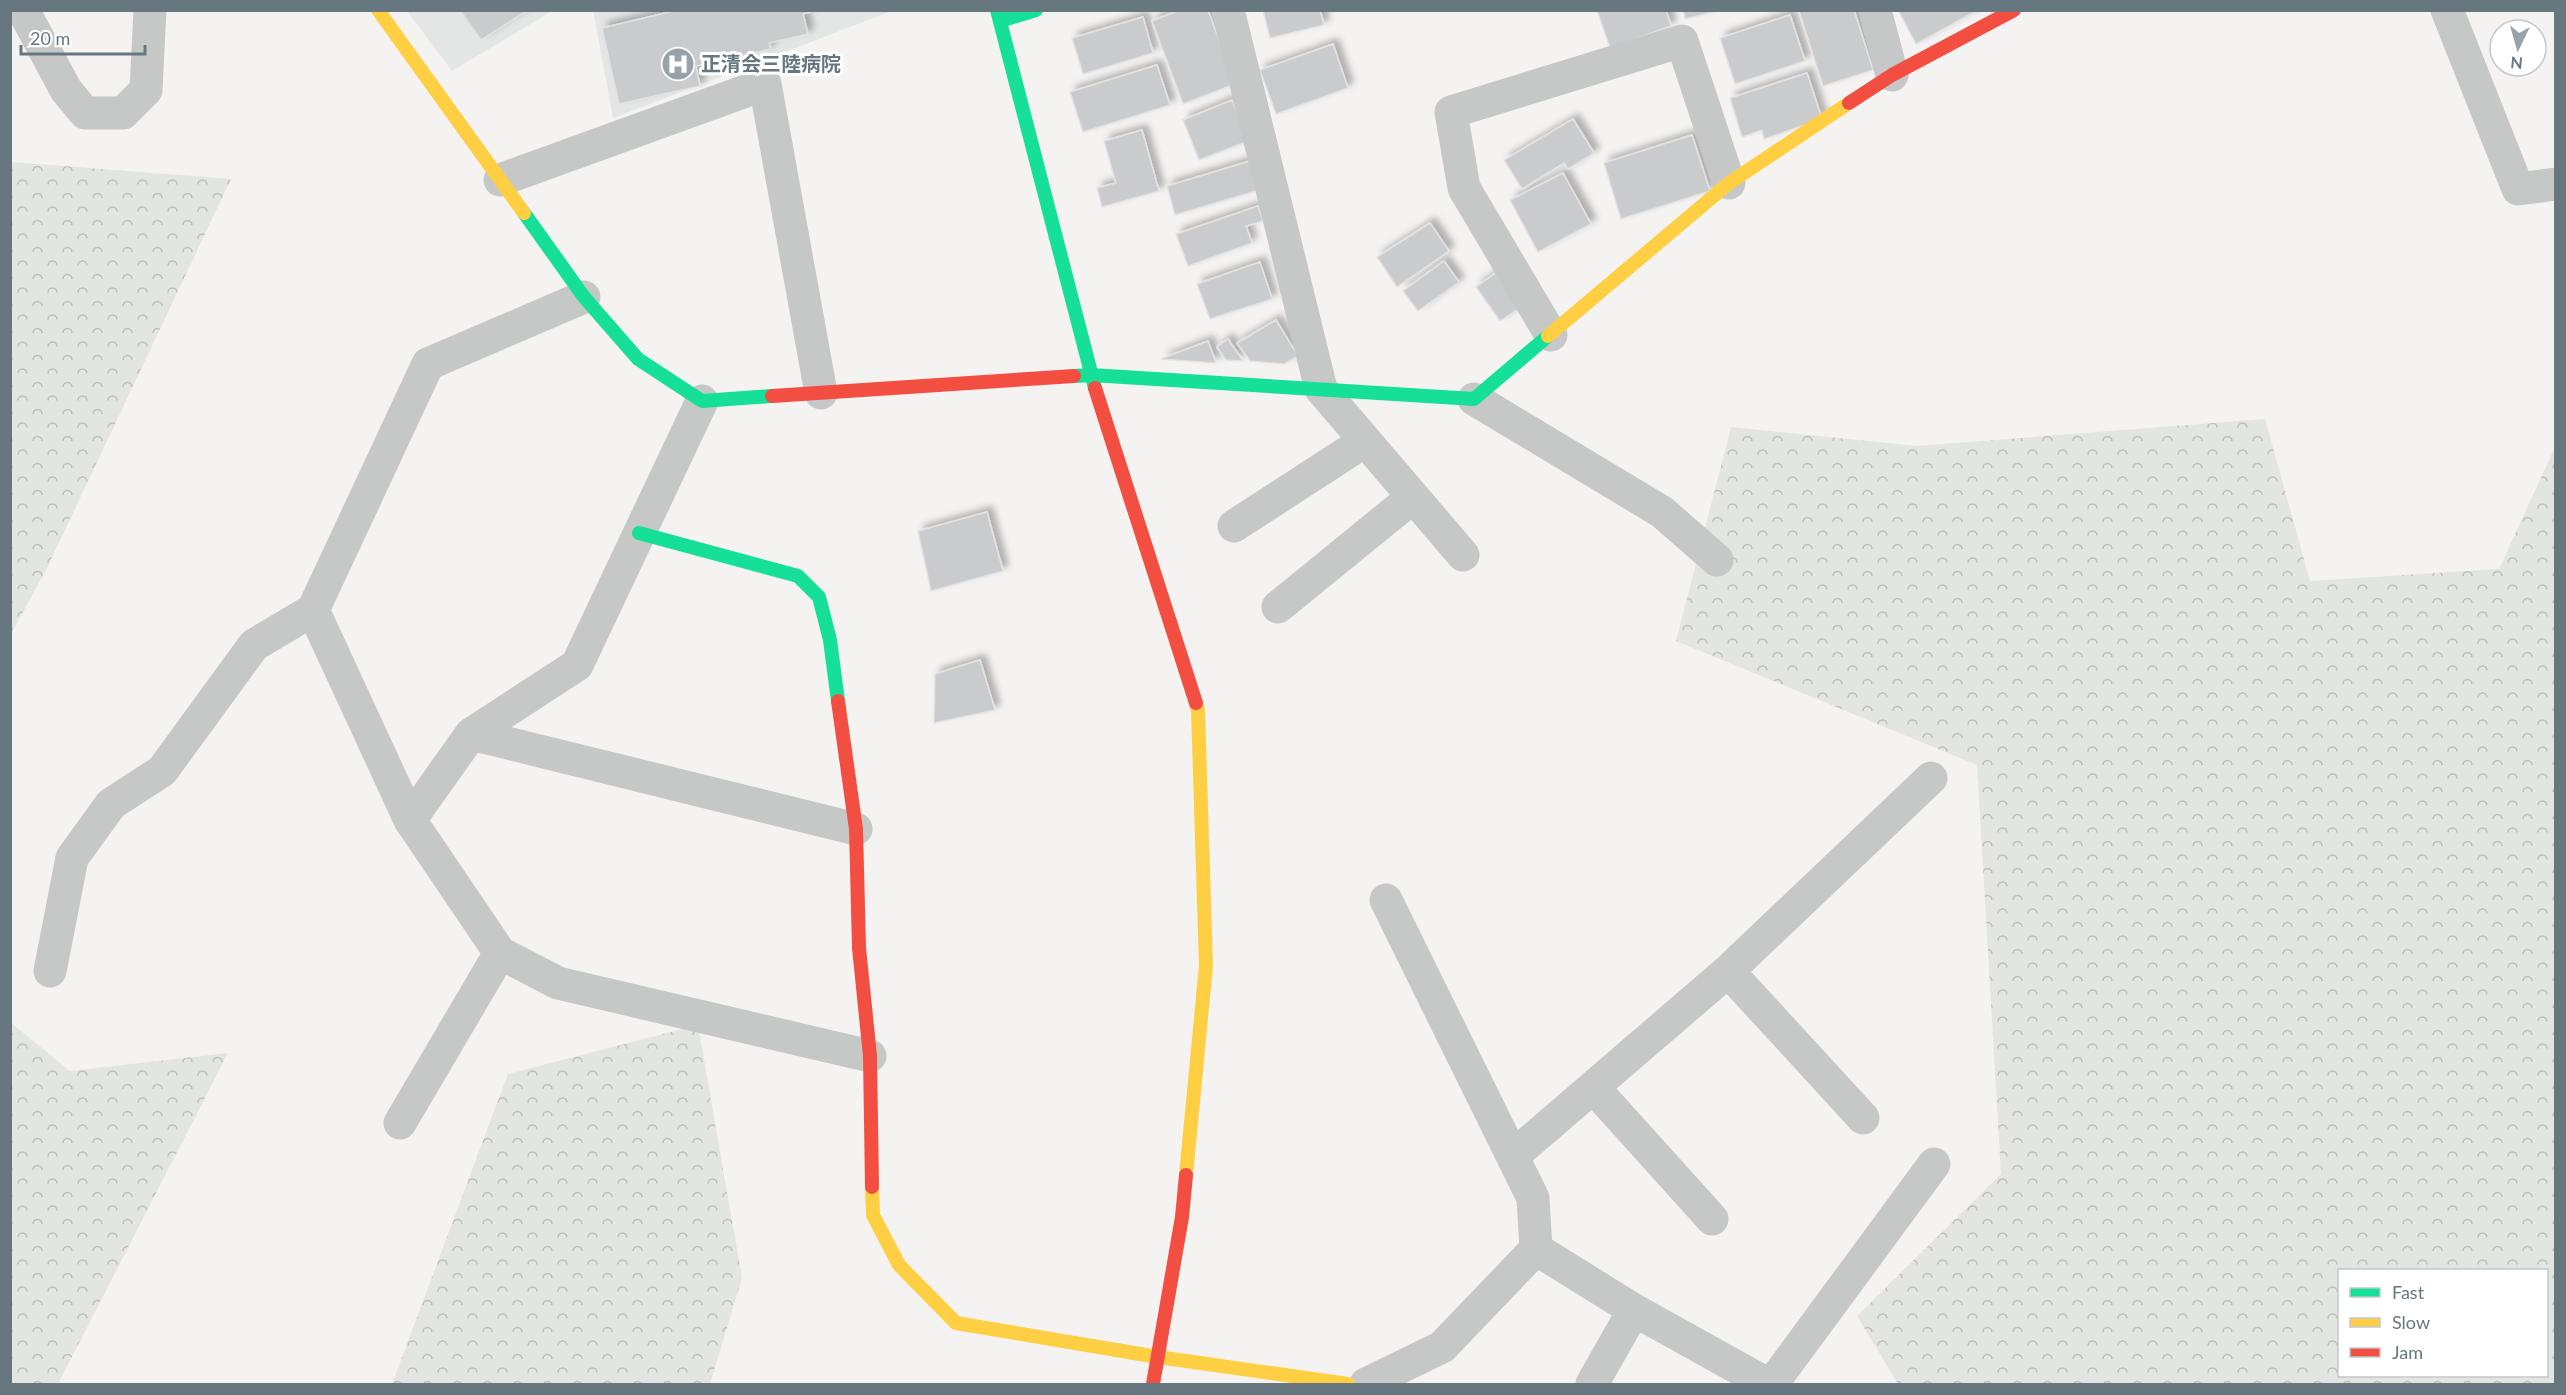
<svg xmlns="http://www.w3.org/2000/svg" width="2566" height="1395" viewBox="0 0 2566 1395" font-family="Lato,'Noto Sans JP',sans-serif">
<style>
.built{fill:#e4e5e5}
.forest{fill:url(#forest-crowns);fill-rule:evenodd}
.building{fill:#cacbcc;stroke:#e3e2e2;stroke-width:1.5;filter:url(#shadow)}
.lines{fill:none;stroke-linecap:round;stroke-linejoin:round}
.street{stroke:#c6c8c8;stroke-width:33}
.fast{stroke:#16e098;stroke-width:14}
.slow{stroke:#ffcf43;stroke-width:14}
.jam{stroke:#f24e42;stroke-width:14}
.labels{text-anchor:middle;stroke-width:6;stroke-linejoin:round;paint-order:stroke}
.poi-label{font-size:20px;font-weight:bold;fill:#667780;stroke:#fff;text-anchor:start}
</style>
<defs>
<pattern id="forest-crowns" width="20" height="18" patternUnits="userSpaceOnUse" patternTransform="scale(1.5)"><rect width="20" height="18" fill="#e3e5e0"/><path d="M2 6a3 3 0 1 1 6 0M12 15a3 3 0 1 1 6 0" fill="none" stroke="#bcbebb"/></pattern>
<filter id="shadow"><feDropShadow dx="5.5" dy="-5.5" stdDeviation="3" flood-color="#0004"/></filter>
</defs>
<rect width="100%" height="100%" fill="#f4f3f2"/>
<path class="built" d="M593 10 892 11 613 118Z
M407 11H552L452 71Z"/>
<path class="forest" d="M11 162 231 179 46 570 11 634Z
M2265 419 2310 581 2499 569 2555 447V1384H1898L1857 1316 2001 1174 1977 765 1676 641 1731 427 1917 446ZM2340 1270H2546V1376H2340Z
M10 1022 70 1071 228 1053 58 1384H11Z
M698 1025 742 1278 710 1384H392L508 1074Z"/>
<path class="building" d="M460 10H528L481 40Z
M678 10H818L803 14 808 34 769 43 771 49 696 66 700 86 619 104 602 28Z
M1180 10H1208L1235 84 1183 104 1152 21Z
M1263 10H1320L1324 25 1270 38Z
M1597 10H1666L1671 26 1610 48Z
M1683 10H1720L1685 19Z
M1854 10 1873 70 1823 86 1799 11Z
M1898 10H1978L1916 44Z
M1790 15 1805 61 1735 84 1720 38Z
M1143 17 1153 53 1083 74 1072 38Z
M1333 44 1348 88 1276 114 1260 70Z
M1157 65 1170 105 1083 132 1070 92Z
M1807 73 1822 119 1764 139 1762 130 1742 137 1730 98Z
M1232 100 1248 141 1199 160 1183 120Z
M1573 119 1594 153 1568 169 1564 163 1522 189 1504 160Z
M1142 130 1159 191 1102 207 1097 188 1116 183 1104 141Z
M1692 135 1710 191 1621 219 1604 163Z
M1250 161 1259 190 1175 215 1167 186Z
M1563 173 1591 224 1538 252 1510 200Z
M1258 206 1263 221 1246 226 1252 243 1188 266 1176 234Z
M1430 223 1449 251 1397 287 1377 257Z
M1444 261 1459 282 1418 311 1403 291Z
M1260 262 1272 299 1210 319 1197 284Z
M1503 268 1527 303 1500 321 1476 287Z
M1276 320 1298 356 1284 364 1250 361 1237 343Z
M1228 339 1243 361 1226 360 1217 347Z
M1208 341 1216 363 1161 359Z
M987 512 1003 571 931 591 918 531Z
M980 660 995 710 934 723 935 674Z"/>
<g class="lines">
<path class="street" d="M23 10 66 90 85 113H123L146 90 150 10
M1228 10 1321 389 1463 555
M1875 10 1892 75
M2447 10 2518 189 2556 184
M500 180 765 84 821 393
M584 297 428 364 313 610 410 820 500 953 558 983 870 1056
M1551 335 1464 188 1451 112 1682 41 1729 183
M1474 399 1662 512 1717 560
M1234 526 1365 441
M1278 607 1413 497
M471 734 856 829
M410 820 471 734 577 665 702 401
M1386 900 1533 1198 1536 1249 1634 1310 1767 1384
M50 971 72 858 111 804 162 771 254 645 313 610
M1728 971 1863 1118
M1593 1087 1712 1219
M400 1123 500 953
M1513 1156 1728 971 1931 778
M1366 1384 1442 1347 1536 1249
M1592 1384 1634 1310
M1772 1384 1934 1164"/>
<path class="fast" d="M997 10 1095 388
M1000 21 1036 10
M524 213 584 297 638 359 702 401 772 396
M1074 376 1091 375 1474 399 1548 336
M639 533 798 576 819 597 830 640 838 701"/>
<path class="slow" d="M378 10 524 213
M1548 336 1729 183 1849 103
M1186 1175 1206 966 1198 710 1196 703
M872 1187 873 1215 899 1265 956 1323 1158 1357 1348 1384"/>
<path class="jam" d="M1849 103 1892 75 2014 10
M1095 388 1196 703
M772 396 1074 376
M838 701 856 829 859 948 870 1056 872 1187
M1153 1384 1182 1217 1186 1175"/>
</g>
<defs>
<g id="hospital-disc" transform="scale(1.725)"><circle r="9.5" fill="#98a2a8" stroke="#fff"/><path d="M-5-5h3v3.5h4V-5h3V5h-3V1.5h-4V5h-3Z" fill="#fff"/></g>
</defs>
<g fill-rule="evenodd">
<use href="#hospital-disc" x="678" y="64"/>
</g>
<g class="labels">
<g class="poi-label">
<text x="701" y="71">正清会三陸病院</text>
</g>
</g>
<rect width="2566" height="1395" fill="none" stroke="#667780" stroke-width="24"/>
<rect x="2338" y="1269" width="210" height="108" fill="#ffffff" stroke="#c2c9cc" stroke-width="1.5"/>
<rect x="2350" y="1288" width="30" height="9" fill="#16e098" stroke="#c2c9cc" stroke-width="1.5"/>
<text x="2392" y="1299" font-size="18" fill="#667780">Fast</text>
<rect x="2350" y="1318" width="30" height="9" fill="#ffcf43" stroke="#c2c9cc" stroke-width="1.5"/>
<text x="2392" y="1329" font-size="18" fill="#667780">Slow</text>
<rect x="2350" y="1348" width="30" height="9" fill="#f24e42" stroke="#c2c9cc" stroke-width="1.5"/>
<text x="2392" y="1359" font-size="18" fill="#667780">Jam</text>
<g transform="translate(2518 48) rotate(185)"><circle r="28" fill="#ffffff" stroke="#c2c9cc" stroke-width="1.5"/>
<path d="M0-4.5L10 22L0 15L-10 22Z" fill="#98a2a8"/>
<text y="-9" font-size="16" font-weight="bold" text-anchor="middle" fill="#667780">N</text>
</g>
<path d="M21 45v9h124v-9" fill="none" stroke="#667780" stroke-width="3"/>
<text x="30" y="45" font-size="18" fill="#667780" stroke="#ffffff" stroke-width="4.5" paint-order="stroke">20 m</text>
</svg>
